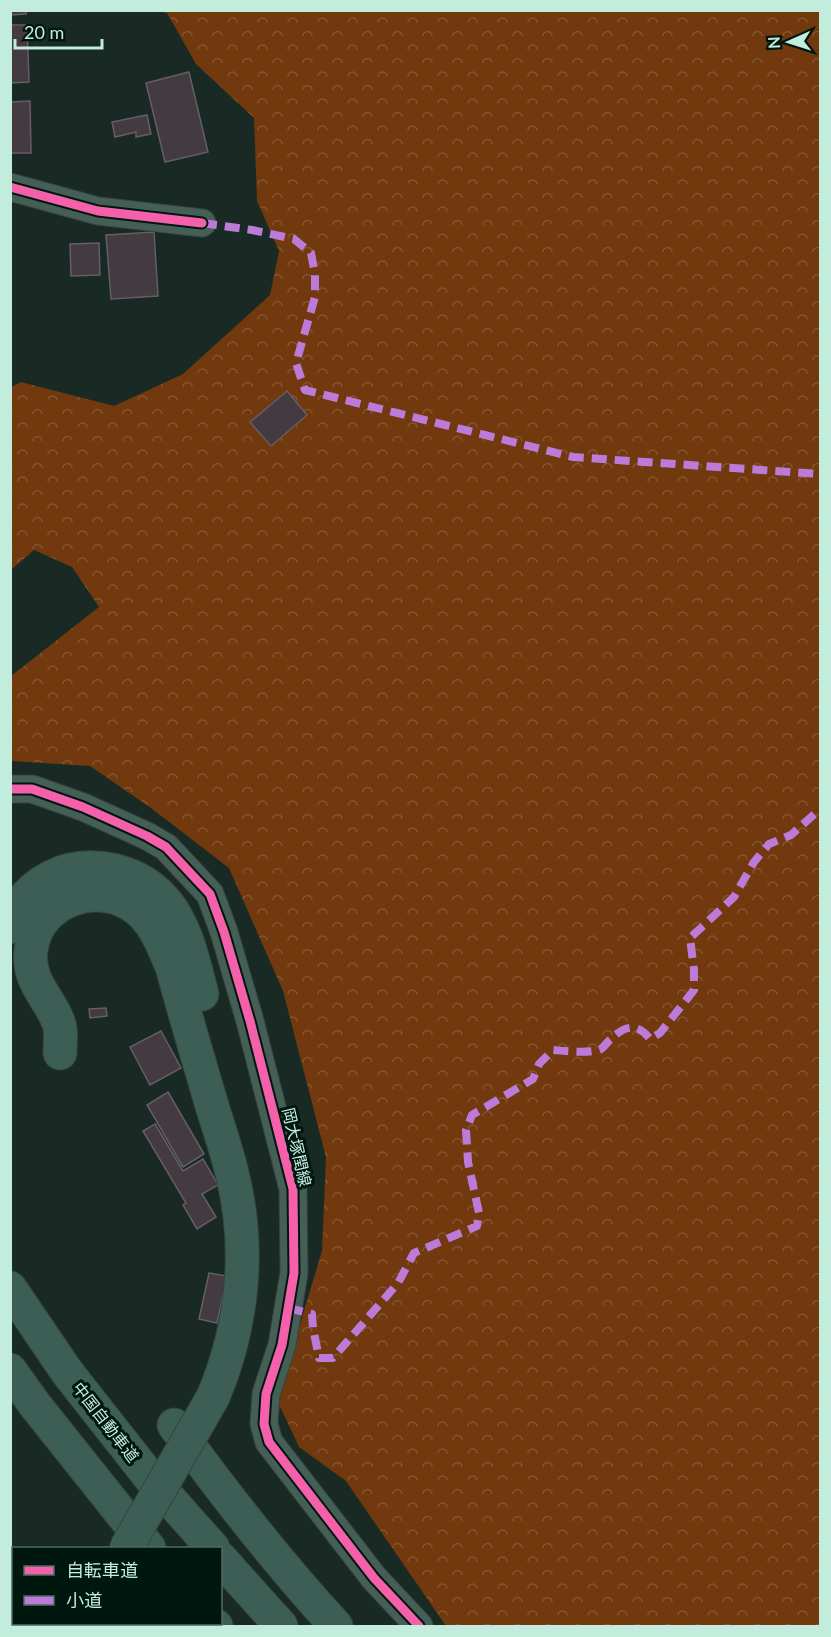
<svg xmlns="http://www.w3.org/2000/svg" width="831" height="1637" viewBox="0 0 831 1637" font-family="Lato,'Noto Sans JP',sans-serif">
<style>
.forest{fill:url(#forest-crowns)}
.building{fill:#443a41;stroke:#655e63;stroke-width:1.5}
.lines{fill:none;stroke-linecap:round;stroke-linejoin:round}
.minor-casing{stroke:#33453e;stroke-width:29}
.motorway-casing{stroke:#33453e;stroke-width:35}
.minor{stroke:#455e56;stroke-width:27}
.motorway{stroke:#3d5e55;stroke-width:33}
.motorway-bridge-casing{stroke:#33453e;stroke-width:35;stroke-linecap:butt}
.motorway-bridge{stroke:#3d5e55;stroke-width:33}
.quiet{stroke:#bd7bd9;stroke-width:8;stroke-dasharray:15 8;stroke-linecap:butt}
.cycleway-casing{stroke:#00170f;stroke-width:13}
.cycleway{stroke:#f560ab;stroke-width:9}
.labels{text-anchor:middle;stroke-width:6;stroke-linejoin:round;paint-order:stroke}
.street-label{font-size:16px;fill:#c2ecdc;stroke:#00170f}
</style>
<defs>
<pattern id="forest-crowns" width="20" height="18" patternUnits="userSpaceOnUse" patternTransform="scale(1.5)"><rect width="20" height="18" fill="#71390d"/><path d="M2 6a3 3 0 1 1 6 0M12 15a3 3 0 1 1 6 0" fill="none" stroke="#845630"/></pattern>
</defs>
<rect width="100%" height="100%" fill="#192924"/>
<path class="forest" d="M158 11H820V1626H446L346 1481 299 1447 277 1400 322 1251 326 1157 283 991 229 868 151 808 90 766 11 761V676L99 607 72 567 34 550 11 570V387L21 382 114 406 183 374 270 295 279 251 257 201 254 118 196 64 167 13Z"/>
<path class="building" d="M10 10H26V14L10 15Z
M10 25H27L29 82 10 83Z
M189 72 208 152 165 162 146 83Z
M30 101 31 153H10V102Z
M147 115 151 134 136 137V132L115 137 112 122Z
M154 232 158 296 111 299 106 235Z
M99 243 100 275 71 276 70 244Z
M287 391 307 415 271 446 250 422Z
M106 1008 107 1016 90 1018 89 1009Z
M161 1031 181 1068 150 1085 130 1047Z
M168 1092 204 1154 183 1167 147 1105Z
M155 1124 183 1171 203 1159 218 1185 202 1194 216 1217 197 1229 183 1205 186 1203 143 1131Z
M209 1273 227 1276 217 1323 199 1319Z"/>
<g class="lines">
<g class="minor-casing">
<path id="minor" d="M10 187 98 211 202 223
M10 789H32L83 807 147 836 166 847 210 894 224 932 250 1021 293 1189 294 1273 282 1345 266 1394 264 1424 269 1442 374 1578 419 1626"/>
</g>
<g class="motorway-casing">
<path id="motorway" d="M10 927C13 920 15 911 19 905 54 854 130 857 167 903 187 928 194 964 202 994
M60 1053C60 1043 62 1029 58 1021 48 996 27 981 31 950 37 900 99 879 137 909 155 923 163 946 172 967 184 1011 197 1055 210 1099 217 1123 226 1148 232 1173 251 1248 243 1326 213 1397
M10 1288 67 1372 148 1475 213 1548
M10 1370 35 1405 149 1548
M174 1425C225 1495 278 1563 336 1626
M220 1558 281 1626
M10 1567H14
M128 1624 131 1626
M213 1624 216 1626
M82 1626 84 1624"/>
</g>
<use href="#minor" class="minor"/>
<use href="#motorway" class="motorway"/>
<g class="motorway-bridge-casing">
<path id="motorway-bridge" d="M126 1548 213 1397"/>
</g>
<use href="#motorway-bridge" class="motorway-bridge"/>
<path class="quiet" d="M202 223 252 230 294 239 311 253 315 274V297L296 363 305 390 573 457 820 474
M288 1308 312 1314 313 1328 319 1358H333L398 1283 414 1253 477 1226 479 1213 468 1162 466 1130 472 1115 533 1079 539 1064 553 1050C565 1051 590 1054 601 1049 604 1047 608 1041 611 1039 625 1025 638 1023 650 1039L660 1033 694 990V970L690 938 734 897 754 862 769 844 791 835 820 809
M25 1626 30 1624"/>
<g class="cycleway-casing">
<path id="cycleway" d="M10 187 98 211 202 223
M10 789H32L83 807 147 836 166 847 210 894 224 932 250 1021 293 1189 294 1273 282 1345 266 1394 264 1424 269 1442 374 1578 419 1626"/>
</g>
<use href="#cycleway" class="cycleway"/>
</g>
<g class="labels">
<g class="street-label">
<text transform="translate(297 1147) rotate(77)" y="6">岡大塚閏線</text>
<text transform="translate(106 1422) rotate(52)" y="6">中国自動車道</text>
</g>
</g>
<rect width="831" height="1637" fill="none" stroke="#c2ecdc" stroke-width="24"/>
<rect x="12" y="1547" width="210" height="78" fill="#00170f" stroke="#4e6c61" stroke-width="1.5"/>
<rect x="24" y="1566" width="30" height="9" fill="#f560ab" stroke="#4e6c61" stroke-width="1.5"/>
<text x="66" y="1577" font-size="18" fill="#c2ecdc">自転車道</text>
<rect x="24" y="1596" width="30" height="9" fill="#bd7bd9" stroke="#4e6c61" stroke-width="1.5"/>
<text x="66" y="1607" font-size="18" fill="#c2ecdc">小道</text>
<g transform="translate(789 42) rotate(267)" stroke="#00170f" stroke-width="4.5" paint-order="stroke">
<path d="M0-4.5L10 22L0 15L-10 22Z" fill="#c2ecdc"/>
<text y="-9" font-size="16" font-weight="bold" text-anchor="middle" fill="#c2ecdc">N</text>
</g>
<path d="M15 39v9h87v-9" fill="none" stroke="#c2ecdc" stroke-width="3"/>
<text x="24" y="39" font-size="18" fill="#c2ecdc" stroke="#00170f" stroke-width="4.5" paint-order="stroke">20 m</text>
</svg>
